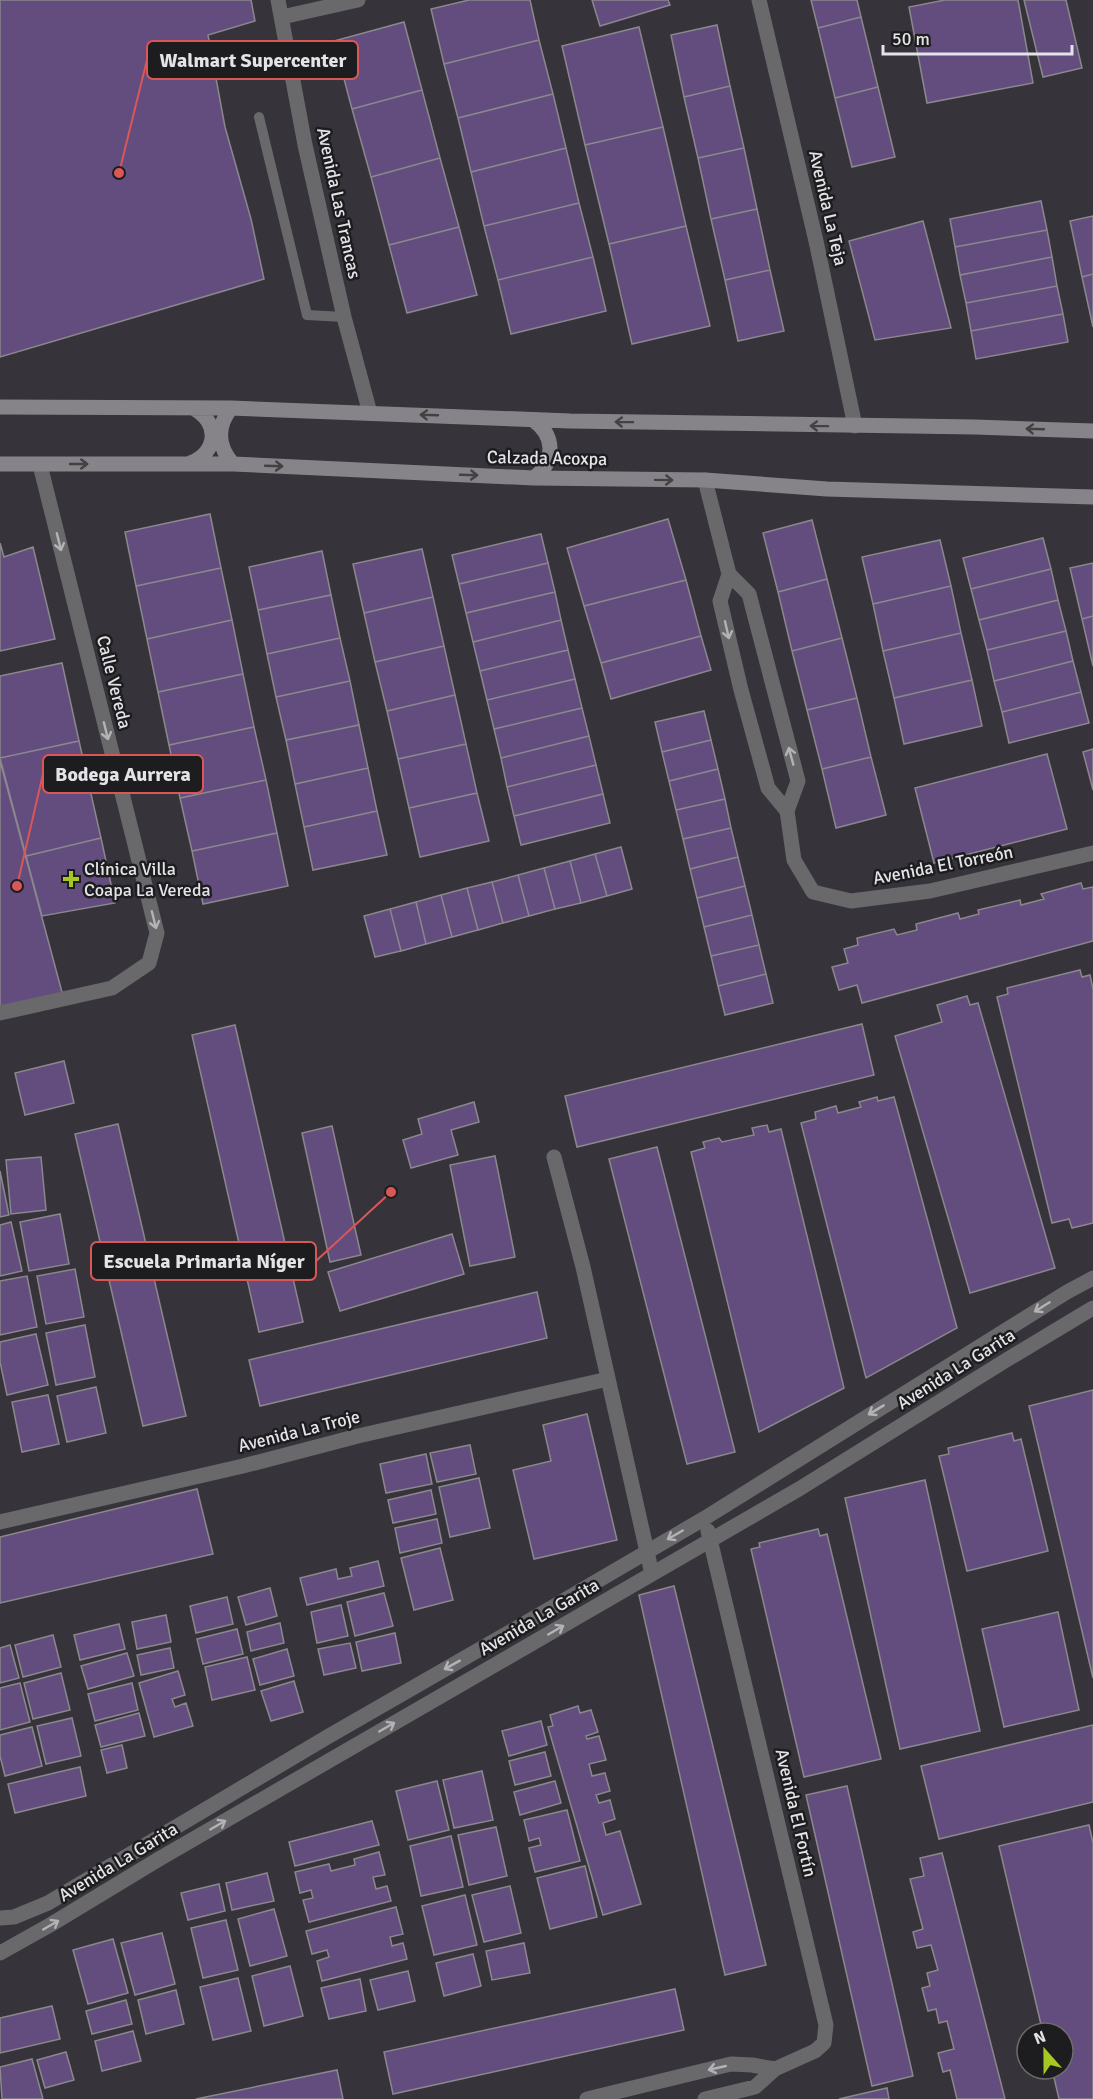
<svg xmlns="http://www.w3.org/2000/svg" width="1093" height="2099" viewBox="0 0 1093 2099" font-family="Signika,sans-serif">
<style>
.building{fill:#624d7e;stroke:#8a878d;stroke-width:1.5}
.lines{fill:none;stroke-linecap:round;stroke-linejoin:round}
.service{stroke:#69686b;stroke-width:10}
.minor{stroke:#69686b;stroke-width:15}
.secondary{stroke:#868489;stroke-width:15}
.oneway{stroke:#424144}
.oneway2{stroke:#b3b2b5}
.poi-dot{fill:#a6c821;stroke:#1d1d1f;stroke-width:2}
.labels{text-anchor:middle;stroke-width:5;stroke-linejoin:round;paint-order:stroke}
.street-label{font-size:18px;fill:#e4e3e7;stroke:#1d1d1f}
.poi-label{font-size:18px;fill:#e4e3e7;stroke:#1d1d1f;text-anchor:start}
.leader{fill:none;stroke:#da5758;stroke-width:2}
.callout-dot{fill:#da5758;stroke:#1d1d1f;stroke-width:2}
.callout{fill:#1d1d1f;stroke:#da5758;stroke-width:2}
.callout-label{font-size:20px;text-anchor:middle;font-weight:bold;fill:#e4e3e7}
</style>
<rect width="100%" height="100%" fill="#36343a"/>
<path class="building" d="M0 0H251L255 21 208 35 225 127 251 219 264 279 0 357Z
M469 0H530L539 40 444 64 431 9Z
M592 0H668L670 5 600 26Z
M811 0H857L861 17 818 28Z
M945 0H1018L1033 83 927 103 909 7Z
M1024 0H1066L1082 68 1043 77Z
M861 17 878 87 835 98 818 28Z
M404 22 422 90 352 109 334 41Z
M717 25 730 86 684 97 671 35Z
M639 27 663 127 585 145 562 46Z
M539 40 553 94 458 118 444 64Z
M730 86 744 148 698 158 684 97Z
M878 87 895 157 852 167 835 98Z
M422 90 440 158 371 177 352 109Z
M553 94 566 148 471 172 458 118Z
M663 127 686 226 609 244 585 145Z
M566 148 579 203 484 226 471 172Z
M744 148 757 209 711 219 698 158Z
M440 158 459 227 389 245 371 177Z
M1041 201 1047 230 955 247 950 219Z
M579 203 593 257 498 280 484 226Z
M757 209 770 270 725 280 711 219Z
M1093 216V274L1082 277 1070 221Z
M923 221 951 328 875 340 849 241Z
M686 226 710 326 632 344 609 244Z
M459 227 477 295 407 313 389 245Z
M1047 230 1052 257 960 275 955 247Z
M593 257 606 311 511 334 498 280Z
M1052 257 1057 286 966 303 960 275Z
M770 270 784 331 738 341 725 280Z
M1093 274V327L1082 277Z
M1057 286 1063 314 971 331 966 303Z
M1063 314 1068 342 976 359 971 331Z
M210 514 221 568 136 586 125 532Z
M668 519 686 580 584 606 567 548Z
M812 520 827 579 778 592 763 533Z
M541 534 548 563 459 584 452 555Z
M1043 538 1051 569 971 589 963 558Z
M940 540 951 586 873 604 862 557Z
M0 543 4 557 33 547 55 639 0 651Z
M422 549 433 597 364 613 353 564Z
M322 551 331 595 258 610 249 567Z
M548 563 555 592 466 613 459 584Z
M1093 563V616L1082 619 1070 568Z
M221 568 232 620 147 639 136 586Z
M1051 569 1058 600 979 620 971 589Z
M827 579 842 638 792 651 778 592Z
M686 580 701 636 601 663 584 606Z
M951 586 961 633 883 651 873 604Z
M555 592 561 620 473 642 466 613Z
M331 595 340 638 267 654 258 610Z
M433 597 444 646 375 662 364 613Z
M1058 600 1066 631 987 650 979 620Z
M1093 616V666L1082 619Z
M232 620 243 674 158 692 147 639Z
M561 620 568 650 480 671 473 642Z
M1066 631 1073 661 994 681 987 650Z
M961 633 972 680 894 698 883 651Z
M701 636 711 670 611 699 601 663Z
M340 638 350 681 276 697 267 654Z
M842 638 857 698 807 710 792 651Z
M444 646 455 695 387 711 375 662Z
M568 650 575 679 487 700 480 671Z
M1073 661 1081 692 1002 712 994 681Z
M62 663 79 741 0 758V676Z
M243 674 254 727 169 745 158 692Z
M575 679 582 708 494 729 487 700Z
M972 680 982 726 904 744 894 698Z
M350 681 359 725 286 740 276 697Z
M1081 692 1089 723 1009 743 1002 712Z
M455 695 466 744 398 759 387 711Z
M857 698 871 757 822 769 807 710Z
M582 708 589 736 501 758 494 729Z
M704 711 711 740 662 752 655 722Z
M359 725 368 768 295 784 286 740Z
M254 727 266 780 180 798 169 745Z
M589 736 596 765 507 787 501 758Z
M711 740 718 769 669 781 662 752Z
M79 741 101 838 26 856 0 758Z
M466 744 477 793 409 808 398 759Z
M1093 749V790L1083 752Z
M1047 754 1067 829 934 863 915 788Z
M871 757 886 815 836 828 822 769Z
M0 761 63 996 0 1007Z
M596 765 603 794 514 816 507 787Z
M368 768 377 811 304 827 295 784Z
M718 769 725 799 676 810 669 781Z
M266 780 277 833 192 851 180 798Z
M477 793 489 841 420 857 409 808Z
M603 794 610 823 521 845 514 816Z
M725 799 731 828 683 839 676 810Z
M377 811 387 855 313 870 304 827Z
M731 828 738 857 690 869 683 839Z
M277 833 288 886 203 904 192 851Z
M101 838 115 903 42 916 26 856Z
M621 847 632 889 607 896 595 854Z
M595 854 607 896 581 903 570 861Z
M738 857 745 886 697 898 690 869Z
M570 861 581 903 555 909 544 868Z
M544 868 555 909 529 916 518 875Z
M518 875 529 916 503 923 492 882Z
M492 882 503 923 478 930 467 888Z
M1081 883 1083 889 1093 887V941L862 1003 857 985 839 990 832 967 848 963 844 949 858 945 857 938 894 929 897 935 917 930 916 924 958 913 960 919 979 914 978 910 1020 900 1021 905 1044 899 1041 894Z
M745 886 752 915 704 927 697 898Z
M467 888 478 930 452 937 441 895Z
M441 895 452 937 426 944 416 902Z
M416 902 426 944 401 951 390 909Z
M390 909 401 951 375 957 364 916Z
M752 915 759 945 711 956 704 927Z
M759 945 766 974 718 986 711 956Z
M1080 970 1082 977 1090 975 1093 989V1223L1072 1228 1069 1219 1052 1223 997 997 1008 994 1007 988Z
M766 974 773 1003 725 1015 718 986Z
M967 996 970 1005 978 1003 1055 1268 970 1293 895 1036 942 1022 937 1005Z
M862 1024 874 1075 577 1147 565 1096Z
M235 1025 303 1322 259 1332 192 1035Z
M64 1061 74 1103 25 1115 15 1073Z
M877 1097 878 1101 894 1097 957 1328 866 1378 801 1123 816 1119 815 1112 836 1106 838 1113 861 1107 859 1102Z
M474 1102 479 1122 451 1130 458 1155 411 1168 403 1140 422 1134 418 1119Z
M118 1124 186 1416 143 1426 75 1134Z
M767 1125 769 1132 781 1129 844 1388 759 1432 691 1152 705 1148 703 1142 719 1138 722 1142 754 1135 752 1128Z
M332 1126 361 1255 330 1262 302 1133Z
M657 1147 735 1452 687 1464 609 1159Z
M495 1156 515 1257 470 1266 450 1165Z
M41 1157 46 1210 11 1214 6 1160Z
M0 1171 9 1215 0 1217Z
M60 1214 69 1264 29 1271 20 1222Z
M11 1222 22 1271 0 1276V1225Z
M452 1234 464 1274 340 1311 328 1272Z
M75 1269 84 1317 46 1324 37 1276Z
M27 1276 37 1327 0 1335V1281Z
M537 1292 547 1338 260 1406 249 1360Z
M85 1325 95 1377 56 1385 46 1333Z
M36 1334 48 1385 7 1395 0 1362V1342Z
M96 1387 106 1433 67 1442 57 1396Z
M1093 1390V1678L1029 1406Z
M48 1395 59 1444 22 1452 12 1402Z
M587 1414 617 1540 534 1559 513 1470 551 1461 543 1425Z
M1012 1433 1014 1441 1021 1439 1048 1551 967 1571 939 1456 949 1454 948 1448Z
M470 1445 476 1474 437 1482 430 1453Z
M426 1454 432 1484 386 1493 380 1464Z
M479 1478 490 1528 450 1537 439 1487Z
M925 1480 980 1731 900 1749 845 1498Z
M197 1489 213 1554 0 1603V1537Z
M431 1490 436 1514 393 1523 388 1500Z
M437 1519 442 1543 400 1553 395 1528Z
M818 1529 820 1536 827 1534 881 1759 804 1777 751 1549 760 1547 759 1543Z
M440 1548 453 1600 414 1610 401 1558Z
M378 1561 384 1586 307 1605 300 1578 336 1569 338 1579 352 1576 350 1568Z
M674 1586 766 1965 725 1975 639 1595Z
M270 1588 277 1616 246 1625 238 1597Z
M384 1593 393 1626 355 1636 347 1602Z
M227 1597 233 1624 196 1633 190 1606Z
M341 1605 348 1636 317 1643 311 1612Z
M1058 1612 1079 1710 1004 1727 982 1629Z
M166 1615 171 1642 137 1649 132 1622Z
M280 1623 284 1643 251 1651 247 1632Z
M119 1624 125 1649 80 1660 74 1635Z
M237 1629 243 1654 203 1664 197 1639Z
M395 1633 401 1663 362 1671 356 1642Z
M53 1635 61 1667 23 1677 15 1645Z
M350 1643 356 1668 324 1675 318 1649Z
M10 1645 19 1678 0 1683V1648Z
M170 1648 174 1668 141 1675 137 1655Z
M287 1649 294 1676 260 1685 253 1659Z
M127 1653 134 1676 88 1689 81 1666Z
M247 1657 255 1690 212 1700 205 1667Z
M178 1671 185 1695 172 1699 175 1707 186 1703 193 1726 154 1737 139 1683Z
M61 1673 70 1710 33 1719 24 1683Z
M294 1681 303 1712 271 1721 261 1691Z
M20 1683 30 1722 0 1730V1688Z
M132 1683 138 1710 95 1721 88 1694Z
M578 1706 580 1713 591 1710 598 1732 586 1736 587 1739 599 1736 606 1760 589 1764 592 1776 605 1773 610 1791 596 1795 599 1803 610 1800 615 1819 603 1823 606 1835 620 1831 641 1904 603 1915 548 1727 553 1726 550 1715Z
M139 1713 145 1736 101 1747 95 1725Z
M72 1718 81 1756 46 1764 37 1726Z
M541 1721 547 1745 509 1756 502 1731Z
M1093 1725V1802L939 1839 921 1766Z
M32 1727 42 1766 5 1776 0 1756V1735Z
M122 1745 127 1768 107 1773 101 1750Z
M545 1752 551 1776 515 1785 509 1761Z
M80 1767 86 1796 15 1813 8 1784Z
M482 1771 493 1820 454 1828 443 1780Z
M437 1781 449 1830 408 1840 396 1791Z
M555 1781 561 1803 520 1815 514 1792Z
M847 1786 913 2076 872 2086 806 1795Z
M567 1810 580 1861 535 1872 529 1848 541 1845 539 1838 529 1841 524 1820Z
M372 1821 379 1845 295 1866 289 1842Z
M1089 1825 1093 1843V2099H1059L1052 2069H1063V2033H1043L999 1846Z
M496 1827 507 1876 469 1885 458 1835Z
M451 1836 463 1887 421 1896 410 1846Z
M379 1852 385 1875 373 1877 376 1889 387 1886 391 1901 309 1922 303 1900 313 1898 311 1890 300 1893 295 1872 329 1864 331 1871 355 1865 354 1859Z
M942 1853 1005 2099H957L950 2070 943 2072 938 2053 954 2049 947 2021 939 2023 936 2009 928 2011 922 1988 930 1986 927 1973 938 1970 931 1945 917 1948 913 1932 923 1929 910 1879 924 1876 920 1858Z
M585 1866 597 1917 550 1929 537 1878Z
M267 1873 274 1901 232 1910 226 1883Z
M219 1884 225 1911 188 1920 181 1893Z
M510 1886 521 1933 484 1942 472 1895Z
M465 1895 477 1945 434 1955 422 1906Z
M396 1907 403 1934 390 1937 392 1946 403 1943 407 1959 322 1981 317 1961 329 1957 327 1950 312 1954 306 1931Z
M274 1909 287 1956 250 1966 238 1919Z
M226 1920 238 1970 203 1978 191 1928Z
M162 1933 175 1984 135 1995 121 1943Z
M113 1939 128 1993 88 2004 73 1950Z
M524 1943 530 1973 492 1980 486 1951Z
M473 1954 481 1986 444 1996 436 1963Z
M290 1966 303 2016 264 2026 252 1976Z
M408 1971 415 2001 378 2010 370 1980Z
M238 1978 251 2031 213 2040 200 1987Z
M360 1979 366 2011 329 2019 321 1988Z
M675 1989 684 2030 393 2094 384 2052Z
M176 1990 184 2024 146 2034 138 2000Z
M126 2000 132 2024 92 2034 86 2011Z
M52 2006 60 2039 0 2053V2018Z
M133 2031 141 2061 102 2071 95 2041Z
M66 2052 74 2080 45 2088 37 2060Z
M32 2059 43 2099H2L0 2067Z
M337 2070 343 2099H196Z
M887 2088 889 2099H839Z"/>
<g class="lines">
<path class="service" d="M259 117 307 315 344 317"/>
<path class="minor" d="M278 0 305 145 344 317 370 413
M759 0 816 241 855 426
M282 17 358 0
M705 480 729 574 749 594 798 781 787 811 794 860 813 892 851 901 930 891 1093 853
M729 574 720 601 741 690 768 788 787 811
M0 1013 112 988 149 963 157 933 40 465
M554 1157 583 1267 652 1574
M0 1522 243 1466 358 1436 608 1379
M0 1918 14 1917 48 1903 329 1736 522 1625 705 1518 1067 1292 1093 1278
M0 1953 50 1925 159 1859 799 1489 1008 1359 1093 1308
M587 2099 731 2064 752 2065 775 2069
M705 2099 755 2087 775 2069 815 2051 824 2043 826 2025 708 1531"/>
<path class="secondary" d="M0 407 231 408 570 421 975 427 1093 431
M231 408C216 427 218 447 233 464
M533 420C555 435 556 461 534 478
M190 463C218 453 220 422 193 408
M0 464H233L534 478 705 480 827 489 1093 497"/>
</g>
<defs><path id="oneway-shaft" d="M-6 0H5M1.5-3L5.5 0L1.5 3" fill="none" stroke-width="1.6" stroke-linecap="round" stroke-linejoin="round" transform="scale(1.5)"/></defs>
<g class="oneway">
<use href="#oneway-shaft" transform="translate(429 415) rotate(-178)"/>
<use href="#oneway-shaft" transform="translate(624 422) rotate(-179)"/>
<use href="#oneway-shaft" transform="translate(819 426) rotate(-179)"/>
<use href="#oneway-shaft" transform="translate(1035 429) rotate(-178)"/>
<use href="#oneway-shaft" transform="translate(79 464)"/>
<use href="#oneway-shaft" transform="translate(274 466) rotate(2)"/>
<use href="#oneway-shaft" transform="translate(469 475) rotate(2)"/>
<use href="#oneway-shaft" transform="translate(664 480) rotate(1)"/>
</g>
<g class="oneway2">
<use href="#oneway-shaft" transform="translate(59 542) rotate(76)"/>
<use href="#oneway-shaft" transform="translate(727 630) rotate(77)"/>
<use href="#oneway-shaft" transform="translate(106 731) rotate(76)"/>
<use href="#oneway-shaft" transform="translate(791 756) rotate(-105)"/>
<use href="#oneway-shaft" transform="translate(154 920) rotate(76)"/>
<use href="#oneway-shaft" transform="translate(1042 1307) rotate(148)"/>
<use href="#oneway-shaft" transform="translate(876 1410) rotate(149)"/>
<use href="#oneway-shaft" transform="translate(675 1535) rotate(150)"/>
<use href="#oneway-shaft" transform="translate(556 1630) rotate(-30)"/>
<use href="#oneway-shaft" transform="translate(452 1665) rotate(151)"/>
<use href="#oneway-shaft" transform="translate(387 1727) rotate(-30)"/>
<use href="#oneway-shaft" transform="translate(218 1825) rotate(-30)"/>
<use href="#oneway-shaft" transform="translate(51 1925) rotate(-30)"/>
<use href="#oneway-shaft" transform="translate(717 2068) rotate(167)"/>
</g>
<path class="poi-dot" d="M68 870h6v6h6v6h-6v6h-6v-6h-6v-6h6z"/>
<g class="labels">
<g class="street-label">
<text transform="translate(339 203) rotate(78)" y="6">Avenida Las Trancas</text>
<text transform="translate(828 208) rotate(77)" y="6">Avenida La Teja</text>
<text transform="translate(547 458) rotate(1)" y="6">Calzada Acoxpa</text>
<text transform="translate(114 682) rotate(76)" y="6">Calle Vereda</text>
<text transform="translate(943 865) rotate(-11)" y="6">Avenida El Torreón</text>
<text transform="translate(956 1369) rotate(-32)" y="6">Avenida La Garita</text>
<text transform="translate(299 1431) rotate(-14)" y="6">Avenida La Troje</text>
<text transform="translate(539 1617) rotate(-30)" y="6">Avenida La Garita</text>
<text transform="translate(796 1813) rotate(77)" y="6">Avenida El Fortín</text>
<text transform="translate(118 1862) rotate(-31)" y="6">Avenida La Garita</text>
</g>
<g class="poi-label">
<text x="84" y="875">Clínica Villa<tspan x="84" dy="21">Coapa La Vereda</tspan></text>
</g>
</g>
<path class="leader" d="M119 173L147 60M17 886L43 774M391 1192L316 1261"/>
<g class="callout-dot">
<circle cx="119" cy="173" r="6"/>
<circle cx="17" cy="886" r="6"/>
<circle cx="391" cy="1192" r="6"/>
</g>
<g class="callout">
<rect x="147" y="41" width="211" height="38" rx="6"/>
<rect x="43" y="755" width="160" height="38" rx="6"/>
<rect x="91" y="1242" width="225" height="38" rx="6"/>
</g>
<g class="callout-label">
<text x="253" y="67">Walmart Supercenter</text>
<text x="123" y="781">Bodega Aurrera</text>
<text x="204" y="1268">Escuela Primaria Níger</text>
</g>
<g transform="translate(1045 2051) rotate(339)"><circle r="28" fill="#1d1d1f" stroke="#6d6c6f" stroke-width="1.5"/>
<path d="M0-4.5L10 22L0 15L-10 22Z" fill="#a6c821"/>
<text y="-9" font-size="16" font-weight="bold" text-anchor="middle" fill="#e4e3e7">N</text>
</g>
<path d="M883 45v9h189v-9" fill="none" stroke="#e4e3e7" stroke-width="3"/>
<text x="892" y="45" font-size="18" fill="#e4e3e7" stroke="#1d1d1f" stroke-width="4.5" paint-order="stroke">50 m</text>
</svg>
